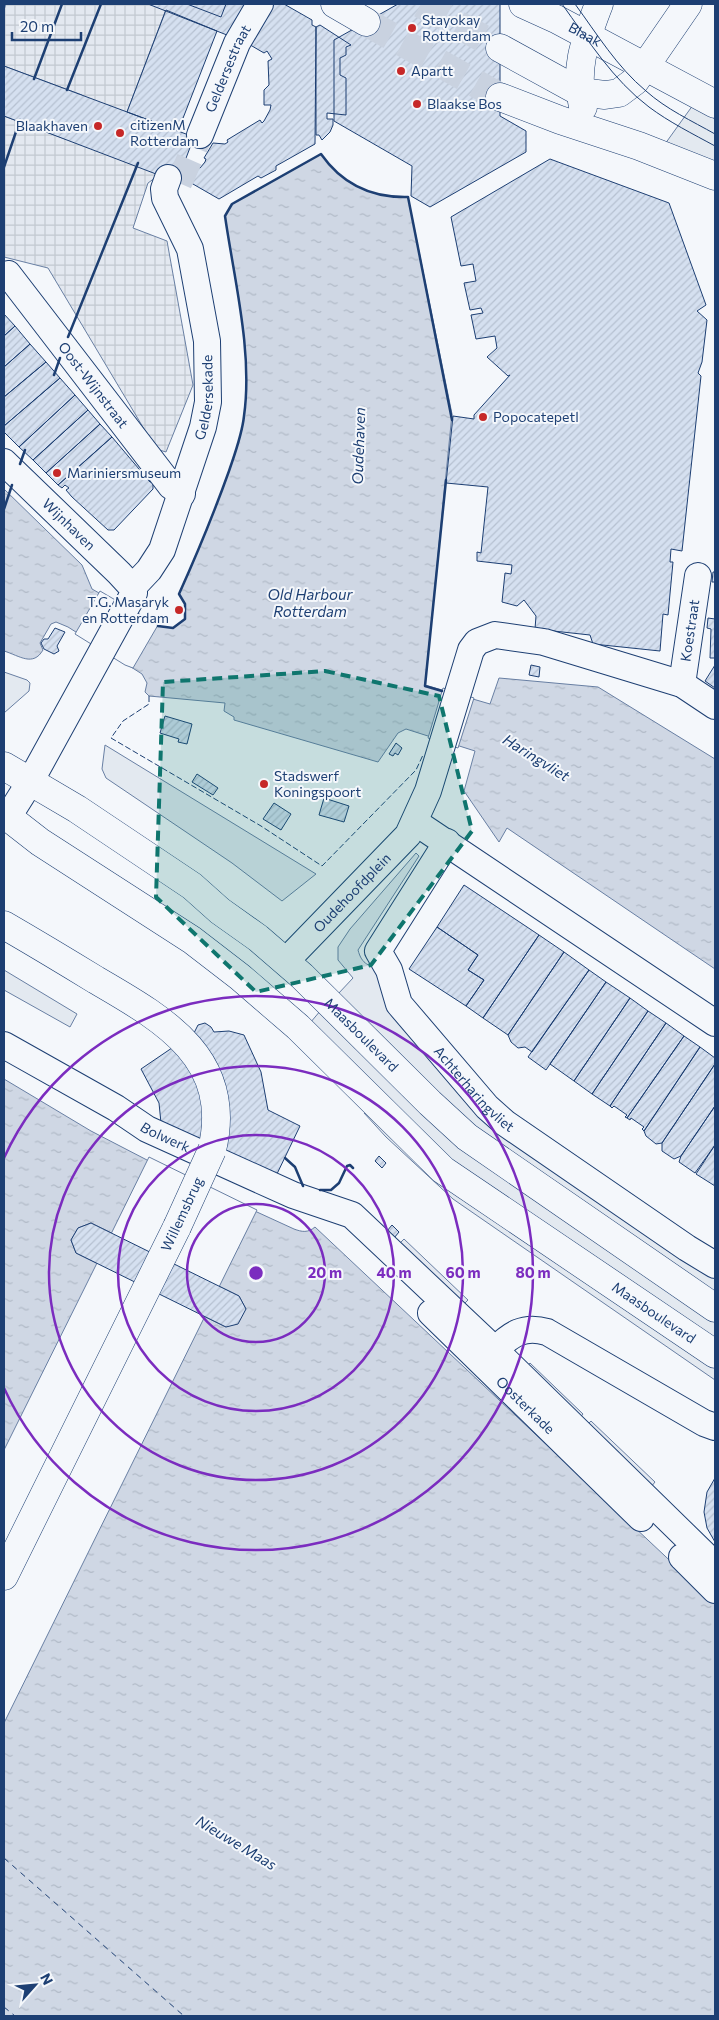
<svg xmlns="http://www.w3.org/2000/svg" width="719" height="2020" viewBox="0 0 719 2020" font-family="Commissioner,sans-serif">
<style>
.grass{fill:#e3e9f0;stroke:#687fa3}
.parking{fill:#e3e8f0;stroke:#687fa3}
.plaza{fill:url(#plaza-grid);stroke:#687fa3}
.water{fill:url(#water-ripples);stroke:#687fa3;fill-rule:evenodd}
.pier{fill:#f4f7fb;stroke:#687fa3}
.lines{fill:none;stroke-linecap:round;stroke-linejoin:round}
.ferry{stroke:#1d3f73;stroke-width:1;stroke-dasharray:6 5;stroke-linecap:butt}
.building{fill:url(#building-hatch);stroke:#1d3f73}
.minor-tunnel{stroke:#c9d2e0;stroke-width:26;stroke-dasharray:26 13;stroke-linecap:butt}
.major-tunnel{stroke:#c9d2e0;stroke-width:28;stroke-dasharray:28 14;stroke-linecap:butt}
.minor-casing{stroke:#1d3f73;stroke-width:28}
.major-casing{stroke:#1d3f73;stroke-width:29}
.minor{stroke:#f4f7fb;stroke-width:26}
.major{stroke:#f4f7fb;stroke-width:28}
.tram{stroke:#1d3f73;stroke-width:1}
.major-bridge-casing{stroke:#1d3f73;stroke-width:29;stroke-linecap:butt}
.major-bridge{stroke:#f4f7fb;stroke-width:28}
.fence{stroke:#1d3f73;stroke-width:1;stroke-dasharray:6 2.5;stroke-linecap:butt}
.wall{stroke:#1d3f73;stroke-width:2.5}
.marked{fill:#0f766e;fill-opacity:0.2;stroke:#0f766e;stroke-width:4;stroke-dasharray:10 6;stroke-linejoin:round}
.ring{fill:none;stroke:#7b2cbf;stroke-width:2.5}
.poi-dot{fill:#c62828;stroke:#f4f7fb;stroke-width:2}
.labels{text-anchor:middle;stroke-width:4;stroke-linejoin:round;paint-order:stroke}
.poi-label{font-size:14px;fill:#1d3f73;stroke:#f4f7fb;text-anchor:start}
.street-label{font-size:14px;fill:#1d3f73;stroke:#f4f7fb}
.water-label{font-size:15px;font-style:italic;fill:#1d3f73;stroke:#f4f7fb}
.centre{fill:#7b2cbf;stroke:#f4f7fb;stroke-width:2.5}
.ring-label{font-size:15px;text-anchor:middle;font-weight:bold;fill:#7b2cbf;stroke:#f4f7fb;stroke-width:4;stroke-linejoin:round;paint-order:stroke}
</style>
<defs>
<pattern id="plaza-grid" width="8" height="8" patternUnits="userSpaceOnUse" patternTransform="scale(1.25)"><rect width="8" height="8" fill="#e3e8f0"/><path d="M0 4h8M4 0v8" fill="none" stroke="#c2c8d1"/></pattern>
<pattern id="water-ripples" width="26" height="14" patternUnits="userSpaceOnUse" patternTransform="scale(1.25)"><rect width="26" height="14" fill="#cfd7e4"/><path d="M2 4q2-2 4 0t4 0M15 11q2-2 4 0t4 0" fill="none" stroke="#b1bac7"/></pattern>
<pattern id="building-hatch" width="6" height="6" patternUnits="userSpaceOnUse" patternTransform="scale(1.25)"><rect width="6" height="6" fill="#d5e0f0"/><path d="M-1 1l2-2M0 6l6-6M5 7l2-2" fill="none" stroke="#b6c1d1"/></pattern>
</defs>
<rect width="100%" height="100%" fill="#f4f7fb"/>
<path class="grass" d="M693 105 715 119V165L665 144Z
M4 672 27 680 30 683 29 691 4 713Z
M105 745 316 874 282 901 232 863 106 778 102 769Z
M416 853 419 856 358 950C362 965 369 966 383 969L482 1110 715 1273V1294L475 1128 338 994 353 978 338 960V947L350 929Z
M4 970 77 1014 70 1027 4 990Z
M321 1010 715 1318V1339L454 1163 310 1023Z
M364 1113H372L715 1367V1380L453 1199 386 1137Z"/>
<path class="parking" d="M404 1239 468 1300 461 1307 398 1245Z
M530 1363 583 1414 579 1419 525 1368Z
M591 1421 655 1482 651 1487 586 1426Z"/>
<path class="plaza" d="M6 4H168L127 112 159 175 148 183 133 228 167 241 193 385 166 452 156 449 48 268 4 257V116L65 139 82 95 4 66V10Z"/>
<path class="water" d="M321 154C342 184 371 198 408 197L452 414 425 685 490 704 499 678 598 687 715 759V969L507 828 499 842 464 791 475 751 406 729 398 733 378 762 234 720V717L224 711 225 703 149 696 145 692 147 683 142 674 68 627 56 622 51 624 40 643 43 650C33 667 20 656 4 651V489L82 565 92 589 157 626 173 628 185 619V604L179 594C197 554 214 513 229 471 235 453 242 435 244 416 253 352 234 279 225 216L232 204Z
M4 1079 91 1131 174 1174 294 1229C302 1232 308 1233 315 1227L715 1603V2016H4ZM91 1223 239 1296 246 1309 226 1327 76 1253 71 1240 78 1228Z"/>
<path class="pier" d="M100 591 158 625 133 668 125 665 75 634Z
M443 688 474 698 458 748 428 738Z
M149 1157 257 1210 218 1289 110 1236Z
M98 1261 206 1314 4 1723V1450Z"/>
<g class="lines">
<path class="ferry" d="M4 1858 184 2016
M4 2007 15 2016"/>
</g>
<path class="building" d="M148 4H245L232 37Z
M187 4H226L221 17Z
M261 4H284L312 20V25L316 27 315 144 276 166V170L261 178 258 176 219 199 186 180 195 165 200 168 205 162 206 159 204 158 213 143 225 144 228 142 227 140 260 120 262 123 264 121 270 110 271 105H264V90L269 85 268 61 272 59 267 51 264 53 240 39Z
M398 4H500V116L526 131V152L430 207 411 196 412 166 334 121V40Z
M166 10 217 31 178 131 127 112Z
M320 25 351 45 346 47V55L340 58V75L346 78V115L327 113V119H333V125L330 132 322 140 319 135H316V27Z
M4 66 194 137 177 182 4 116Z
M550 159 669 203 706 305 697 311 707 320 702 362 698 373 701 376 682 551 671 549 670 562H673L668 615 663 614 660 651 593 644 590 635 535 629 536 616 524 600 517 606 502 602 505 573 511 574 512 565 477 561V552L481 553 488 487 446 483 453 416 474 419V415L510 375 508 376 487 357 497 348 495 336 476 339 471 315 483 313 481 308 470 310 464 283 476 281 474 270 473 264 461 266 451 217Z
M4 314 15 326 4 336Z
M15 326 30 344 4 367V336Z
M30 344 46 362 4 397V367Z
M46 362 60 378 4 426V397Z
M60 378 75 395 19 447 4 432V426Z
M75 395 88 410 33 460 19 447Z
M88 410 100 424 46 473 33 460Z
M100 424 112 437 58 485 46 473Z
M112 437 150 482H153V489L114 530H108L72 497 66 490 69 488 65 485 62 488 58 485Z
M713 572H715V582H712Z
M715 614V658H710L711 629 707 628 708 618 715 619Z
M55 628 65 632 57 646 59 651 54 654 44 649 41 643 44 639H48Z
M531 665 540 667 539 677 529 675Z
M715 665V688L705 681Z
M165 716 192 724 187 744 178 742 179 739 160 733Z
M396 743 402 748 398 755 395 753 393 756 389 754Z
M197 774 218 788 213 795 192 782Z
M324 798 349 806 344 822 319 815Z
M274 803 291 814 281 830 263 819Z
M464 885 539 935 483 1018 466 1006 484 980 468 970 478 955 437 927Z
M437 927 478 955 468 970 484 980 466 1006 409 969Z
M539 935 564 952 508 1035 483 1018Z
M564 952 589 970 532 1052 525 1047 518 1048 511 1042 508 1035Z
M589 970 606 982 546 1070 528 1057Z
M606 982 630 998 574 1081 550 1064Z
M630 998 648 1011 592 1094 574 1081Z
M648 1011 666 1023 610 1106 592 1094Z
M205 1023 211 1027 214 1032 229 1031 244 1035 261 1072 268 1110 300 1126 275 1178 161 1123 159 1103 141 1069 194 1033 198 1025Z
M666 1023 684 1036 627 1118 625 1117 627 1115 614 1106 612 1108 610 1106Z
M684 1036 700 1047 644 1131 642 1129 644 1127 631 1118 630 1120 627 1118Z
M700 1047 715 1058V1064L662 1143 656 1144 646 1136 644 1131Z
M715 1064V1106L681 1156 674 1159 662 1151V1143Z
M715 1106V1145L695 1173 679 1162 681 1156Z
M715 1145V1186L696 1174Z
M379 1156 386 1163 382 1168 375 1161Z
M91 1223 239 1296 246 1309 238 1324 226 1327 76 1253 71 1240 78 1228Z
M392 1225 399 1232 394 1238 387 1231Z
M715 1478V1542L707 1528 704 1512 707 1492Z"/>
<g class="lines">
<path class="minor-tunnel" d="M179 183 200 135"/>
<path class="major-tunnel" d="M421 4 500 48
M366 22 500 97"/>
<g class="minor-casing">
<g id="minor">
<path id="s1" d="M200 135 237 43 260 4"/>
<path id="s2" d="M8 274 171 486 182 494"/>
<path id="s3" d="M4 462 119 573 131 586 134 593 30 782 8 817"/>
<path id="s4" d="M132 588 149 570 162 550 203 427 208 402 207 341 190 249 165 198 164 189 168 178"/>
<path id="s5" d="M682 684 698 576"/>
<path d="M415 822 715 1023"/>
<path id="s6" d="M447 842 378 951 389 970 399 1004 487 1107 505 1123 687 1248 715 1265"/>
<path id="s7" d="M286 961 408 835 428 791 471 650 477 642 495 635 544 642 682 684 715 706"/>
<path id="s8" d="M4 1045 116 1108 147 1129 293 1195 352 1215 495 1350 715 1565"/>
<path id="s9" d="M431 1313 641 1518"/>
<path d="M495 1350C511 1334 524 1325 547 1332L704 1423 715 1427"/>
<path d="M682 1557 715 1590"/>
</g>
</g>
<g class="major-casing">
<g id="major">
<path d="M335 4 366 22"/>
<path id="s10" d="M523 4 556 19 715 104"/>
<path d="M500 48 580 92 605 95 619 93 635 81 688 4"/>
<path d="M500 97 560 120 639 146 715 176"/>
<path d="M583 107C574 67 585 41 599 4"/>
<path id="s11" d="M4 766 77 809 192 886 220 911 258 938 302 976 430 1103 467 1137 715 1308"/>
<path id="s12" d="M4 814 40 842 192 940 240 977 298 1027 443 1170 715 1354"/>
<path d="M4 925C35 943 65 961 96 980 163 1019 234 1058 212 1150"/>
<path d="M4 1576 177 1227"/>
</g>
</g>
<use href="#minor" class="minor"/>
<use href="#major" class="major"/>
<path class="tram" d="M562 4C588 40 613 80 649 107 669 122 693 134 715 146
M575 4C597 34 617 67 646 91 666 109 692 121 715 134"/>
<g class="major-bridge-casing">
<path id="major-bridge" d="M177 1227 212 1150"/>
</g>
<use href="#major-bridge" class="major-bridge"/>
<path class="fence" d="M149 696V704L123 721 111 738 261 826 322 866 416 770 423 755"/>
<path class="wall" d="M34 79 62 4
M67 90 101 4
M4 167 20 120
M68 337 138 163
M54 375 60 358
M20 464 25 450
M4 509 12 485
M158 626 173 628 185 619V604L179 594C197 554 214 513 229 471 235 453 242 435 244 416 253 352 234 279 225 216L232 204 321 154C342 184 371 198 408 197L452 420
M442 691 425 686 446 480
M285 1158 295 1167 303 1186
M320 1190H331L339 1183 347 1166 350 1165 353 1168"/>
</g>
<path class="marked" d="M325 671 439 696 472 831 371 965 256 992 156 897 163 682Z"/>
<g class="ring">
<circle cx="256" cy="1273" r="69"/>
<circle cx="256" cy="1273" r="138"/>
<circle cx="256" cy="1273" r="207"/>
<path d="M4 1158A277 277 0 1 1 4 1388"/>
</g>
<g class="poi-dot">
<circle cx="412" cy="28" r="5"/>
<circle cx="401" cy="71" r="5"/>
<circle cx="417" cy="104" r="5"/>
<circle cx="98" cy="126" r="5"/>
<circle cx="120" cy="133" r="5"/>
<circle cx="483" cy="417" r="5"/>
<circle cx="57" cy="473" r="5"/>
<circle cx="179" cy="610" r="5"/>
<circle cx="264" cy="784" r="5"/>
</g>
<g class="labels">
<g class="poi-label">
<text x="422" y="25">Stayokay<tspan x="422" dy="16">Rotterdam</tspan></text>
<text x="411" y="76">Apartt</text>
<text x="427" y="109">Blaakse Bos</text>
<text x="130" y="130">citizenM<tspan x="130" dy="16">Rotterdam</tspan></text>
<text x="88" y="131" text-anchor="end">Blaakhaven</text>
<text x="493" y="422">Popocatepetl</text>
<text x="67" y="478">Mariniersmuseum</text>
<text x="169" y="607" text-anchor="end">T.G. Masaryk<tspan x="169" dy="16">en Rotterdam</tspan></text>
<text x="274" y="781">Stadswerf<tspan x="274" dy="16">Koningspoort</tspan></text>
</g>
<g class="street-label">
<text dy="5" stroke="none"><textPath href="#s10" startOffset="69">Blaak</textPath></text>
<text dy="5" stroke="none"><textPath href="#s1" startOffset="72">Geldersestraat</textPath></text>
<text dy="5" stroke="none"><textPath href="#s2" startOffset="140">Oost-Wijnstraat</textPath></text>
<text dy="5" stroke="none"><textPath href="#s4" startOffset="208">Geldersekade</textPath></text>
<text dy="5" stroke="none"><textPath href="#s3" startOffset="90">Wijnhaven</textPath></text>
<text dy="5" stroke="none"><textPath href="#s5" startOffset="54">Koestraat</textPath></text>
<text dy="5" stroke="none"><textPath href="#s7" startOffset="95">Oudehoofdplein</textPath></text>
<text dy="5" stroke="none"><textPath href="#s11" startOffset="449">Maasboulevard</textPath></text>
<text dy="5" stroke="none"><textPath href="#s6" startOffset="300">Achterharingvliet</textPath></text>
<text dy="5" stroke="none"><textPath href="#s8" startOffset="186">Bolwerk</textPath></text>
<text transform="translate(182 1214) rotate(-65)" y="5">Willemsbrug</text>
<text dy="5" stroke="none"><textPath href="#s12" startOffset="822">Maasboulevard</textPath></text>
<text dy="5" stroke="none"><textPath href="#s9" startOffset="132">Oosterkade</textPath></text>
</g>
<g class="water-label">
<text transform="translate(359 446) rotate(-88)" y="5">Oudehaven</text>
<text x="310" y="600">Old Harbour<tspan x="310" dy="17">Rotterdam</tspan></text>
<text transform="translate(536 758) rotate(32)" y="5">Haringvliet</text>
<text transform="translate(236 1843) rotate(31)" y="5">Nieuwe Maas</text>
</g>
</g>
<circle cx="256" cy="1273" r="8" class="centre"/>
<g class="ring-label">
<text x="325" y="1278">20 m</text>
<text x="394" y="1278">40 m</text>
<text x="463" y="1278">60 m</text>
<text x="533" y="1278">80 m</text>
</g>
<rect width="719" height="2020" fill="none" stroke="#1d3f73" stroke-width="10"/>
<g transform="translate(35 1985) rotate(63)" stroke="#f4f7fb" stroke-width="4" paint-order="stroke">
<path d="M0-4L9 19L0 12L-9 19Z" fill="#1d3f73"/>
<text y="-8" font-size="14" font-weight="bold" text-anchor="middle" fill="#1d3f73">N</text>
</g>
<path d="M12 32v8h69v-8" fill="none" stroke="#1d3f73" stroke-width="2.5"/>
<text x="20" y="32" font-size="15" fill="#1d3f73" stroke="#f4f7fb" stroke-width="4" paint-order="stroke">20 m</text>
</svg>
